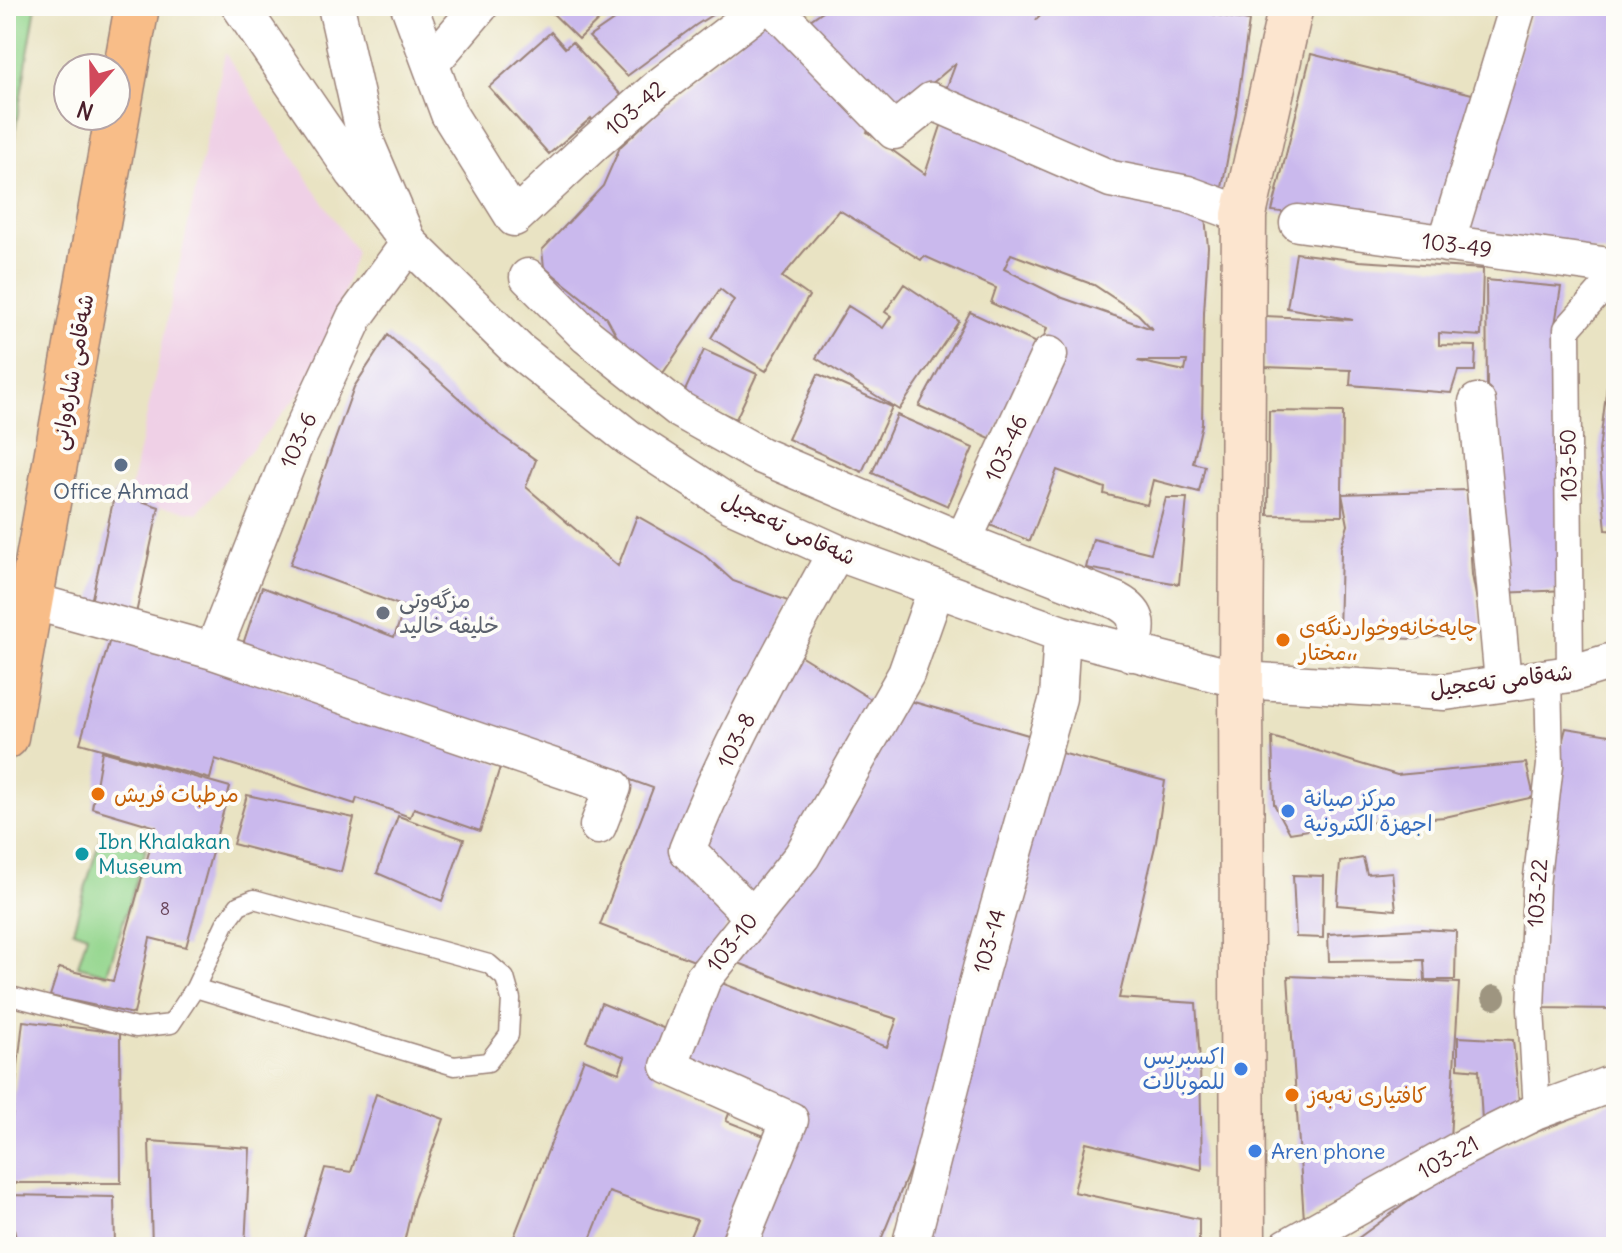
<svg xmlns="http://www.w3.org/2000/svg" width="1622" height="1253" viewBox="0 0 1622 1253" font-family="Delius,'Playpen Sans Arabic',sans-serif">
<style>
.built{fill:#efd0e6}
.green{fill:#94d68e;stroke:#6f7a5c;stroke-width:2}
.building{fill:#cab9ed;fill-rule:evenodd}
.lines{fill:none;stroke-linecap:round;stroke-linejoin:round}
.service-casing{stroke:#9a8177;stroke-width:21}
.pedestrian-casing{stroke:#9a8177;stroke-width:29}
.minor-casing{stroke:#9a8177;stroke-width:39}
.secondary-casing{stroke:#9a8177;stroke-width:47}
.primary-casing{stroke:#9a8177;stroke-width:47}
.service{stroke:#fff;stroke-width:18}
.pedestrian{stroke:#fff;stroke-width:26}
.minor{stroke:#fff;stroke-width:36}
.secondary{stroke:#fce5cf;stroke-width:44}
.primary{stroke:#f8bd88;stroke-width:44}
.tree{fill:#9e9580}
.service-dot{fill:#5c6f8a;stroke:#fdfcf7;stroke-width:3}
.worship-dot{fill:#6b7280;stroke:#fdfcf7;stroke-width:3}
.food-dot{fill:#e8710a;stroke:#fdfcf7;stroke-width:3}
.shop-dot{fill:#3f7fe0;stroke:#fdfcf7;stroke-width:3}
.culture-dot{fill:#0f9aa8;stroke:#fdfcf7;stroke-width:3}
.labels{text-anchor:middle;stroke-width:8;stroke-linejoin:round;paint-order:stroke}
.number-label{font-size:18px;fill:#6a465c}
.street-label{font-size:22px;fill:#4a1f2b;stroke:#fdfcf7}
.service-label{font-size:22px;fill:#4e5e75;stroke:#fdfcf7}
.worship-label{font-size:22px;fill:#5b616d;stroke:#fdfcf7;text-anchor:start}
.food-label{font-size:22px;fill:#c56008;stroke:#fdfcf7;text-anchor:start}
.shop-label{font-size:22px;fill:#366cbe;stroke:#fdfcf7;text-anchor:start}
.culture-label{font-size:22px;fill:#0d838f;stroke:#fdfcf7;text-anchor:start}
</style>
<rect width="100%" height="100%" fill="#fdfcf7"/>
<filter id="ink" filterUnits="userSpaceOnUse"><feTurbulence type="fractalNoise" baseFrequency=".0125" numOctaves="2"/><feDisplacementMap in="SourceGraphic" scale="16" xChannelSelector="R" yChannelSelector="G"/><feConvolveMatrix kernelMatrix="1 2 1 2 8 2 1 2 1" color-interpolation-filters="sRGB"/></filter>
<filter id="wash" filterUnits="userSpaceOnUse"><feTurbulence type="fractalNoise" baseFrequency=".006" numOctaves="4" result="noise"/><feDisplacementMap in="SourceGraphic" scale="32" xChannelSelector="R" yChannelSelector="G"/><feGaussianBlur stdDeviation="1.8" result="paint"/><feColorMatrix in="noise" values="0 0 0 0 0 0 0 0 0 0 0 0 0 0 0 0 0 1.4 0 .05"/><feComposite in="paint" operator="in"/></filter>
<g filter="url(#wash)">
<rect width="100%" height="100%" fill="#e9e3c3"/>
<path class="built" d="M225 53 356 252 320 370 197 513 128 502Z"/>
<path class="green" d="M6 6H36L6 184Z
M101 835 146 849 107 974 78 966 87 935 73 930Z"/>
<g id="blocks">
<path class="building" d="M545 6H613L579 39Z
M634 6 660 8 726 6 696 25 627 76 589 37Z
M830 6H1046L1036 20 1050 6H1170L1249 21 1236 113 1221 193 1135 175 943 97 956 63 895 115 806 23Z
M1533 6H1616V246L1613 254 1466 229Z
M771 14 875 122 867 132 925 174 943 120 1204 206 1208 247 1204 313 1202 424 1193 463 1205 466 1199 492 1153 480 1147 505 1104 494 1105 488 1057 470 1030 541 977 520 1047 328 991 303 996 288 924 256 921 260 839 210 782 277 809 296 766 371 711 338 734 300 720 289 661 376 620 342 607 318 544 267 542 250 603 186 620 147 702 71ZM1011 254 1094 285 1138 314 1152 329 1060 297 1004 269ZM1137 361H1187L1185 371Z
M551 32 565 48 572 42 622 96 594 122 591 118 549 154 489 87Z
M1311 54 1476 95 1437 230 1272 211Z
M1296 253 1359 261 1483 269 1481 336 1439 333V345L1476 346 1475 371H1458L1451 393 1350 385 1351 370 1264 367 1265 316 1353 320 1287 308Z
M1486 280 1561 287 1554 331 1567 590 1499 593 1487 386Z
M904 284 959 321 899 410 816 358 848 306 883 328 891 316 885 312Z
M970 312 1040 345 992 439 919 406Z
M388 335 499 434 536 460 526 487 618 566 637 516 702 553 733 581 788 601 764 663 691 822 675 864 704 877 734 907 710 967 600 925 653 788 573 759 241 650 262 587 394 637 405 607 290 565 354 387Z
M1612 345 1616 346V531L1606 530 1599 451Z
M704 350 757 374 736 419 683 395Z
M818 374 892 407 862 472 788 439Z
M1269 411 1343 412 1342 494 1467 490 1472 575 1483 632 1412 639 1339 635 1341 548 1348 525 1342 494V516L1268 515Z
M897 415 973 448 948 506 872 473Z
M115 492 159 507 134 623 90 607Z
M1166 498H1187L1179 584 1086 568 1093 539 1151 553Z
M112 632 501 764 480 831 414 808 410 817 357 798 355 804 215 759 210 779 80 743Z
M795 652 882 706 754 905 697 847Z
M900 698 1035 737 931 1118 878 1247H746L803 1106 683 1057 714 980 887 1047 897 1019 821 995 736 962Z
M1566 728 1616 736V1009L1535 1008 1556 766Z
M1272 737 1397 775 1526 763 1534 797 1445 817 1340 825 1290 833 1274 804Z
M102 751 230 787 186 947 150 938 134 1014 50 996 59 968 113 981 156 827 92 808Z
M1054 751 1165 781 1156 842 1119 998 1196 1003 1200 1062 1202 1170 1086 1142 1074 1192 1199 1219V1247H909Z
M247 795 354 818 341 872 233 844Z
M398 816 464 839 442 901 377 873Z
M1363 858 1367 874 1392 872 1396 910 1337 905 1340 862Z
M1293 875 1324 876 1323 938 1296 937Z
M1421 929 1456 931 1455 980H1425L1424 960 1329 961 1328 934Z
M1288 976 1459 983 1450 1139 1304 1220Z
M601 1003 673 1032 654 1078 731 1109 726 1121 772 1139 729 1247 686 1246 697 1220 654 1208 609 1192 587 1247H510L584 1059 619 1073 625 1057 586 1041Z
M23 1021 120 1033 121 1183H8L12 1118Z
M1458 1037 1513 1040 1520 1112 1482 1121 1479 1070 1458 1068Z
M376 1094 444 1119 414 1199 403 1247H301L325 1168 351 1172Z
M1616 1101V1247H1346L1465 1160Z
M149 1141 250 1148 245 1247H152Z
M6 1195 114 1197 115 1247H18Z"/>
</g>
</g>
<g filter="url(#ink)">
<use href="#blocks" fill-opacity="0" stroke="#9a8177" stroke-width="2"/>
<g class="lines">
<g class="service-casing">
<path id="service" d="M6 995 136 1028 171 1024 195 988 225 924 239 905 254 899 489 964 505 978 511 999 509 1035 488 1062 454 1066 195 988"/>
</g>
<g class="pedestrian-casing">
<path id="pedestrian" d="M1570 674 1567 329 1616 274
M1537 1111 1531 1009 1536 885 1550 765 1548 676"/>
</g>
<g class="minor-casing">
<path id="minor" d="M336 6 367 145 409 243 518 350 629 438 730 504 836 552 1062 634 1241 680 1445 692 1570 674 1616 660
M409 6 449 114 514 218 592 145 660 86 764 6
M772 6 894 131 931 101 1111 179 1187 194 1244 215
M432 62 480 6
M1298 223 1616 267
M1446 244 1518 6
M528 277 587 336 680 410 760 455 963 541 1117 601C1143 615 1138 628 1131 653
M1477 402 1503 682
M963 541 1049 355
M31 601 213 651 613 787 598 826
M213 651 293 449 355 317 409 243 354 173 240 6
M752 916 687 850C728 746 782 650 836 552
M738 1247 790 1120 669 1066 703 979 802 856 906 674 936 589
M910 1247 981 969 1058 698 1062 634
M1287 1247 1461 1149 1537 1111 1616 1082"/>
</g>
<g class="secondary-casing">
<path id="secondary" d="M1243 1247 1241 680 1244 215 1291 6"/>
</g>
<g class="primary-casing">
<path id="primary" d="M6 737 137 6"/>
</g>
<use href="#service" class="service"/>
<use href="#pedestrian" class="pedestrian"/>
<use href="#minor" class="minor"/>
<use href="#secondary" class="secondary"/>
<use href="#primary" class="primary"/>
</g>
<circle class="tree" cx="1494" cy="997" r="12"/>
</g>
<circle class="service-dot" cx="121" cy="465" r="8"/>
<circle class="worship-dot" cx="383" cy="613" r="8"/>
<g class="food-dot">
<circle cx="1283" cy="640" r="8"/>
<circle cx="98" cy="794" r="8"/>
<circle cx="1292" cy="1095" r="8"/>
</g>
<g class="shop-dot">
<circle cx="1288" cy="811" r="8"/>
<circle cx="1241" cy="1069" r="8"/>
<circle cx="1255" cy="1151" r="8"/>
</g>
<circle class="culture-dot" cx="82" cy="854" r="8"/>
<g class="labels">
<g class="number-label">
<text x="165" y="915">8</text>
</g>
<g class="street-label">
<text transform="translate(635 108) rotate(-41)" y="8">103-42</text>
<text transform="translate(1457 245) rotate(8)" y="8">103-49</text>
<text transform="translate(72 372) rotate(-80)" y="8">شەقامی شارەوانی</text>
<text transform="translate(298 440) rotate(-66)" y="8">103-6</text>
<text transform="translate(1006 448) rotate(-65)" y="8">103-46</text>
<text transform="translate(1568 465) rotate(-91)" y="8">103-50</text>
<text transform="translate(789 528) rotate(25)" y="8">شەقامی تەعجیل</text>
<text transform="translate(1501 680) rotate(-7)" y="8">شەقامی تەعجیل</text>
<text transform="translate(736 740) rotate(-64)" y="8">103-8</text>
<text transform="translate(1537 893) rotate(-86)" y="8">103-22</text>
<text transform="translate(989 941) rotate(-74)" y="8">103-14</text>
<text transform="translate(732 942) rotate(-52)" y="8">103-10</text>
<text transform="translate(1448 1157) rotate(-29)" y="8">103-21</text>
</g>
<g class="service-label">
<text x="121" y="499">Office Ahmad</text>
</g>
<g class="worship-label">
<text x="399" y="608">مزگه‌وتی<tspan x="399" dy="25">خلیفه‌ خالید</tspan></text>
</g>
<g class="food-label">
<text x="1299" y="635">چایەخانەوخواردنگەی<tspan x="1299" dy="25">مختار،،</tspan></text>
<text x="114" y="802">مرطبات فريش</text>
<text x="1308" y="1103">کافتیاری نەبەز</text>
</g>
<g class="shop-label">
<text x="1304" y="806">مركز صيانة<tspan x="1304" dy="25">اجهزة الكترونية</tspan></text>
<text x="1225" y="1064" text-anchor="end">اكسبريس<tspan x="1225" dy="25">للموبالات</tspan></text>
<text x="1271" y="1159">Aren phone</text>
</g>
<g class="culture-label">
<text x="98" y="849">Ibn Khalakan<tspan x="98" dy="25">Museum</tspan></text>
</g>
</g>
<rect width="1622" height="1253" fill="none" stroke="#fdfcf7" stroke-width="32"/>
<g transform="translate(92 92) rotate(200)"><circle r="38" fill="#fdfcf7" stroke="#b5a4a5" stroke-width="2"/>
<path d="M0-6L14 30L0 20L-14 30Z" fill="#d1495b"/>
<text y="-12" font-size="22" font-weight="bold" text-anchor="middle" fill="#4a1f2b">N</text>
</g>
</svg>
